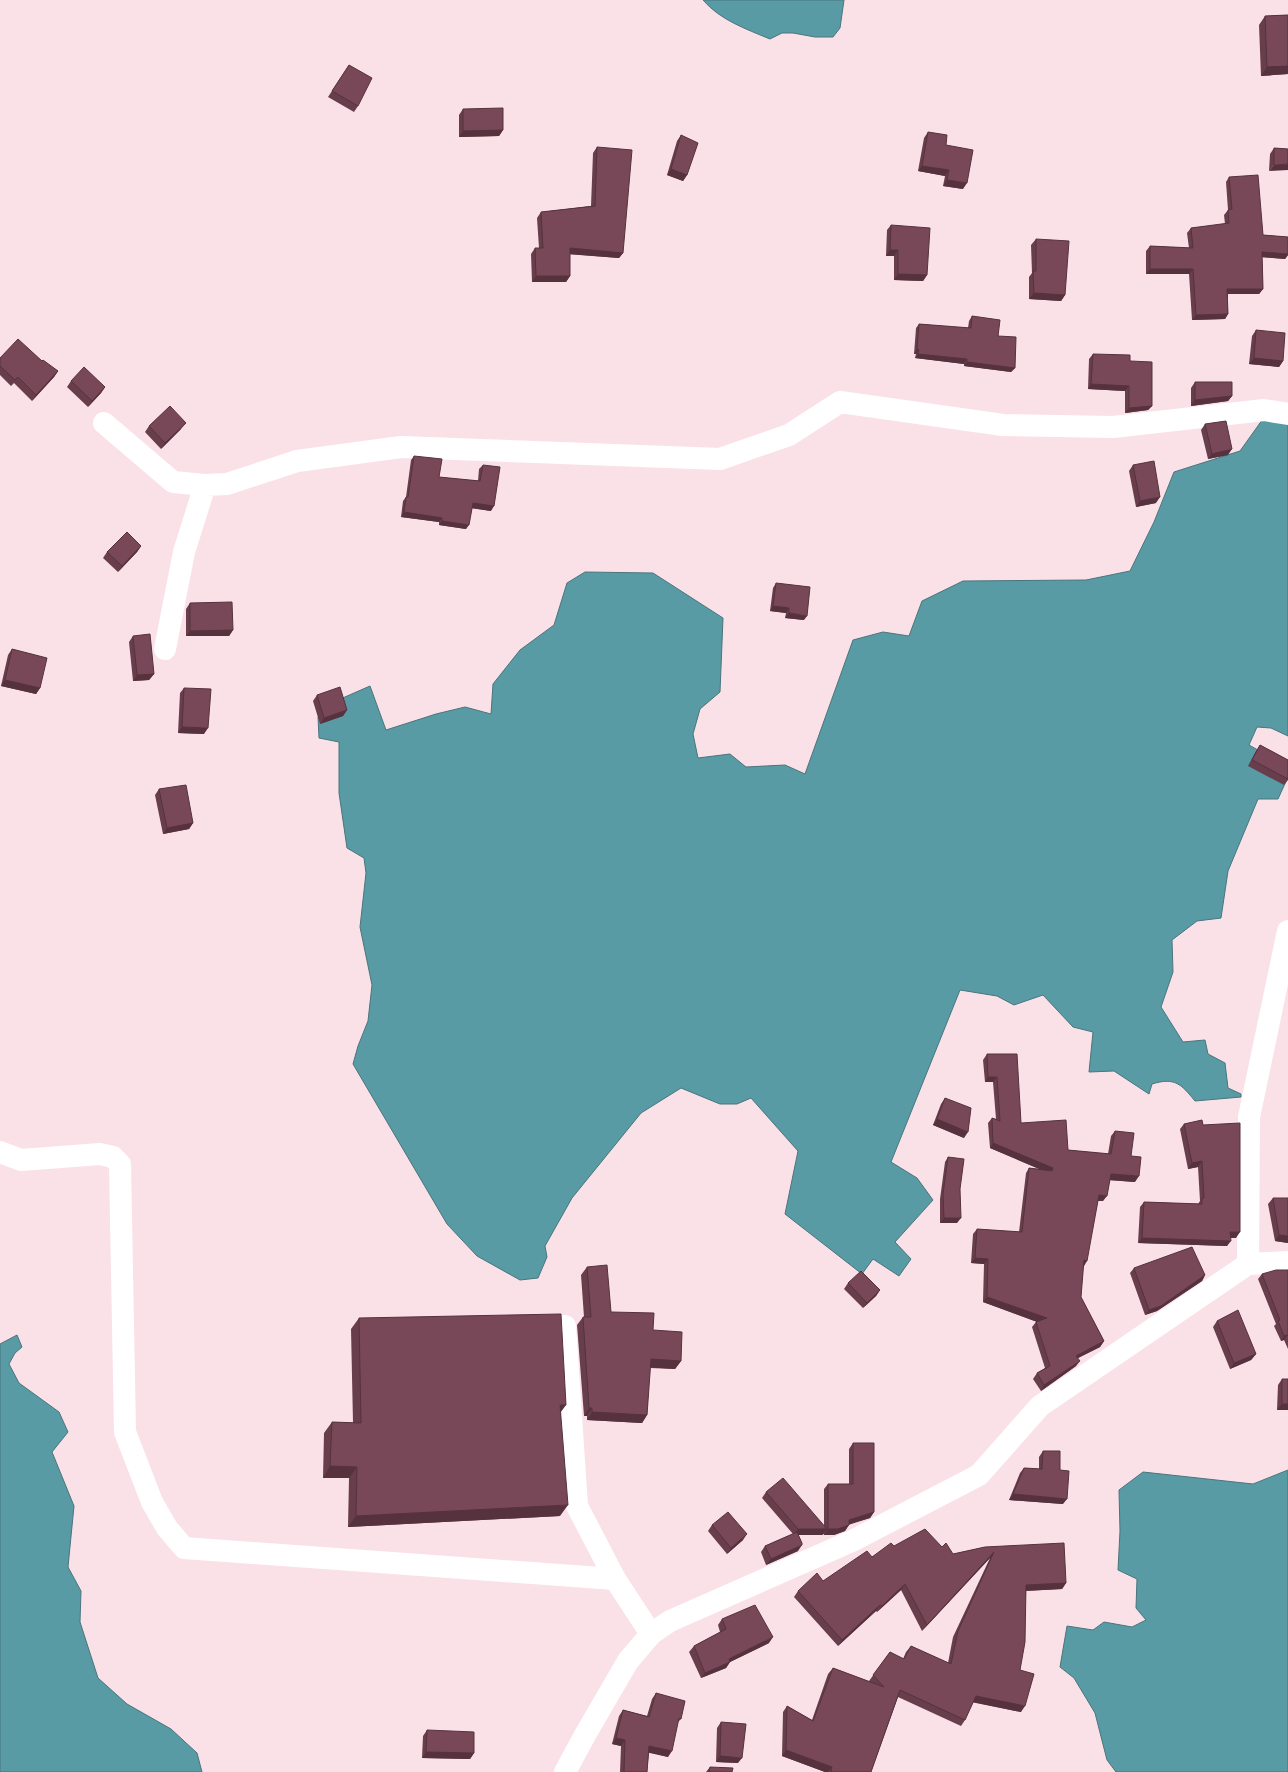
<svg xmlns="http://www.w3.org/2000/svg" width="1288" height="1772" viewBox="0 0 1288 1772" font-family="Jost,sans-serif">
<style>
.water{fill:#589ba4;stroke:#4a757c}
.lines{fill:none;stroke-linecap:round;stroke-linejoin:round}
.street{stroke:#fff;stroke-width:22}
.wall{fill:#683e4c}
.shaded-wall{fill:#55323e}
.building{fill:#794858;stroke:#55323e}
</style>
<rect width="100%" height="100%" fill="#fae1e8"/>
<path class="water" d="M703 0H844L840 28 833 37H815L793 33H782L770 39C746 29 720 20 703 0Z
M1265 416 1288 419V736L1271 728 1257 727 1249 745 1288 767V777L1278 799H1258L1228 871 1221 918 1197 921 1172 940 1173 972 1161 1007 1183 1042 1205 1040 1208 1054 1225 1063 1228 1088 1241 1094V1097L1195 1101C1181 1084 1175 1077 1152 1084L1149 1094 1114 1071 1089 1072 1093 1032 1073 1027 1043 995 1014 1005 997 996 960 990 891 1162 917 1178 933 1200 895 1242 911 1259 899 1276 873 1259 862 1274 785 1214 798 1151 751 1098 737 1104H720L681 1088 641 1113 572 1198 545 1246 547 1257 538 1278 520 1280 477 1256 447 1224 353 1064 358 1046 368 1021 372 985 360 927 366 873 364 858 347 848 339 793V742L319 738 318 717 329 704 370 686 386 730 436 714 465 707 491 714 493 684 520 650 554 625 567 583 585 572 653 573 723 618 720 692 700 709 693 734 698 758 730 754 746 767 785 765 805 774 853 640 883 632 909 636 922 601 963 581 1086 580 1130 571 1154 522 1174 472 1240 451Z
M17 1335 22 1347 15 1353 9 1364 19 1383 59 1412 68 1432 52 1452 74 1506 68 1567 81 1591 80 1622 98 1678 127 1704 171 1729 197 1753 202 1772H0V1344Z
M1288 1470V1772H1116L1107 1760 1095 1713 1074 1678 1060 1667 1067 1626 1093 1630 1104 1622 1132 1627 1146 1620 1136 1608 1137 1579 1118 1570 1120 1531 1119 1490 1143 1472 1253 1484Z"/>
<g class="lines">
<path class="street" d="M104 423 173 482 205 485 227 484 297 461 401 447 720 459 789 435 840 402 1003 425 1113 427 1264 410 1288 414
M165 649 184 552 205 485
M0 1152 21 1160 100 1154 113 1157 120 1164 125 1432 152 1502 167 1528 184 1548 615 1579
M1248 1264 1249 1117 1288 931
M565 1326 577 1506 615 1579 651 1634
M565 1772 585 1735 628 1661 651 1634 670 1621 852 1541 979 1475 1040 1406 1248 1264 1288 1262"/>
</g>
<path class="wall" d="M1288 15V74L1261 76 1259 25 1265 16Z
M349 65 358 106 354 112 328 97Z
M463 109 503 130 499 136 459 137V115Z
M928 132 963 189 943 186 945 176 918 171 924 138Z
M681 135 687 175 683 181 667 175 677 141Z
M597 147 623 253 619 258 570 254V276L566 282H532L531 254 535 248H539L537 218 541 212 591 206 593 153Z
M1274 148 1288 149 1269 171 1270 154Z
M1229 177 1263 235 1288 237V255L1285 259 1262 257 1263 289 1259 294H1228V314L1225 319 1192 320 1189 274H1146V251L1150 246 1189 248 1187 233 1191 228 1225 224 1224 215 1228 210 1226 182Z
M891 225 927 275 923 281 894 280V256H886L887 230Z
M1036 239 1065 295 1061 301 1029 299V277L1032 273 1031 245Z
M972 316 998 336 1015 368 1011 372 964 366V364L915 358 916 354H914L916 328 919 324 968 328 969 321Z
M1256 330 1283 361 1279 367 1249 364 1252 336Z
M1093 354 1130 361 1152 406 1148 410 1125 413V391L1088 389 1089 359Z
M0 358 42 361 58 371 54 377 32 401 14 383 11 386 0 375Z
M71 381 105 387 101 393 88 407 67 387Z
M1195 382 1232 396 1228 401 1191 406V388Z
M1205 424 1228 455 1208 459 1201 430Z
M149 426 181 429 161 449 145 432Z
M414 456 439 477 478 481 479 469 483 465 491 511 472 508 466 529 439 525V522L401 517 403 501 406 497 411 460Z
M1133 465 1156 503 1136 507 1129 471Z
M141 546 137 552 118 572 103 558 107 552Z
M776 583 804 620 785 618 786 613 770 611 773 588Z
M190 603 233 630 229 636H186V609Z
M133 636 154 674 149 680 133 681 129 642Z
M12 649 40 688 36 694 1 686 8 655Z
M184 688 204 734 178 733 180 693Z
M317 695 347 710 343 716 320 724 313 701Z
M1260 745 1288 760V780L1284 785 1248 766 1256 751Z
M159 789 193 823 189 829 163 834 155 795Z
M987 1054 1021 1123 1068 1150 1108 1154 1111 1136 1115 1131 1131 1156 1135 1182 1110 1180 1103 1201H1098L1084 1266H1083L1081 1297 1104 1341 1100 1347 1078 1358 1076 1366 1041 1391 1033 1379 1037 1373 1045 1368 1032 1327 1036 1322H1037L983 1302 984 1264 971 1263 973 1234 977 1229 1019 1232 1026 1173 1029 1168 1039 1169 990 1148 988 1123 992 1118 996 1119 993 1082H985L983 1060Z
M945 1098 964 1138 933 1125 941 1104Z
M1184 1124 1203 1125 1236 1238H1230L1227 1246 1138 1243 1140 1207 1144 1202 1198 1204 1200 1201 1198 1167 1188 1169 1180 1129Z
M948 1157 960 1189 957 1223H940V1199L945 1162Z
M1273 1198 1288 1243 1275 1241 1268 1204Z
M587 1267 611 1312 653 1330 681 1361 675 1369 650 1368 647 1415 642 1423 587 1420V1416H584L577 1325 583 1317H584L581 1275Z
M1134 1268 1205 1275 1202 1281 1157 1311 1145 1315 1130 1273Z
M1288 1270V1349L1284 1340 1281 1341 1274 1326 1276 1324 1258 1279 1262 1274Z
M848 1283 880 1290 876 1296 863 1308 844 1289Z
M359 1318 561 1413 560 1516 348 1527 349 1478H323L324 1433 332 1422 353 1423 351 1329Z
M1217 1321 1256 1354 1251 1360 1230 1369 1213 1327Z
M1282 1379H1288V1410H1277L1278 1385Z
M853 1443 874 1512 870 1518 849 1524 845 1531 834 1535H824V1534L822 1535H799L798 1551 766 1565 761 1552 765 1546 793 1534 762 1498 766 1492 824 1526V1489L828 1484H849V1449Z
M1043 1451 1063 1504 1009 1500 1020 1473 1024 1468 1039 1469V1457Z
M712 1525 743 1540 727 1554 708 1531Z
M894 1546 942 1547 953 1554 985 1547 1066 1583 1062 1589 1026 1591 1020 1670 1021 1712 973 1702 965 1720 961 1726 898 1697 871 1772H825L782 1756 783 1712 787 1706 812 1720 828 1674 833 1668 870 1682 869 1681 890 1652 903 1659 906 1652 911 1646 948 1663 953 1637 990 1558 922 1631 901 1590 877 1612 876 1611 838 1646 794 1597 798 1591 823 1581Z
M722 1619 769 1643 730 1662 726 1668 701 1678 689 1652 694 1646 720 1632 718 1625Z
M656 1693 681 1719 678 1722 668 1757 649 1752 647 1772H620L621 1746 612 1744 619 1716 623 1710 647 1716 652 1699Z
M721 1722 738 1763 716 1762 717 1728Z
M427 1730 474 1753 470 1759 422 1758 423 1736Z
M710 1767 732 1772H706Z"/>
<path class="shaded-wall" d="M1288 66V74L1261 76 1267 67Z
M503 130 499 136 459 137 463 131Z
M1288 164V170L1269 171 1274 165Z
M922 166 949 170 945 176 918 171Z
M671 169 687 175 683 181 667 175Z
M947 180 967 183 963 189 943 186Z
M570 248 623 253 619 258 566 254Z
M890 250H898L894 256H886Z
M1262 252 1288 254V255L1285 259 1259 257Z
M1150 269H1193L1189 274H1146Z
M898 274 927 275 923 281 894 280Z
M536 276H570L566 282H532Z
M1227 289H1263L1259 294H1224Z
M1034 293 1065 295 1061 301 1029 299Z
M1228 314 1225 319 1192 320 1196 315Z
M917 349 919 350 916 354H914Z
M918 354 967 359 964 364 915 358Z
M1254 358 1283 361 1279 367 1249 364Z
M967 362 1015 368 1011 372 964 366Z
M58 371 54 377 32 401 36 395Z
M1091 384 1129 386 1125 391 1088 389Z
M105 387 101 393 88 407 92 401Z
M1232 396 1228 401 1191 406 1195 400Z
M1152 406 1148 410 1125 413 1129 408Z
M186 423 181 429 161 449 165 443Z
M1232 449 1228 455 1208 459 1212 454Z
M1160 497 1156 503 1136 507 1140 501Z
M473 503 494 506 491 511 470 508Z
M404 512 442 518 439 522 401 517Z
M442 521 469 525 466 529 439 525Z
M141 546 137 552 118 572 122 566Z
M773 606 789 608 786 613 770 611Z
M789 613 807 616 804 620 785 618Z
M233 630 229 636H186L190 631Z
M154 674 149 680 133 681 137 675Z
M5 680 40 688 36 694 1 686Z
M347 710 343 716 320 724 324 718Z
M182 727 208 728 204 734 178 733Z
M193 823 189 829 163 834 167 828Z
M988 1077H997L993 1082H985Z
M937 1119 968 1132 964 1138 933 1125Z
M993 1143 1053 1168 1049 1173 990 1148Z
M1202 1161 1198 1167 1188 1169 1192 1163Z
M1111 1174 1139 1176 1135 1182 1107 1180Z
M1099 1195 1107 1196 1103 1201 1095 1200Z
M944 1218H961L957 1223H940Z
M1230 1232H1240L1236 1238H1226Z
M1279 1235 1288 1236V1243L1275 1241Z
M1142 1238 1231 1241 1227 1246 1138 1243Z
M975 1258 988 1259 984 1264 971 1263Z
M1084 1260 1087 1261 1084 1266H1080Z
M1205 1275 1202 1281 1157 1311 1145 1315 1149 1310Z
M880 1290 876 1296 863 1308 867 1303Z
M987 1297 1047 1318 1043 1324 983 1302Z
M1287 1335 1284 1340 1281 1341 1284 1336Z
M1104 1341 1100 1347 1072 1361 1076 1356Z
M1256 1354 1251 1360 1230 1369 1234 1363Z
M651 1359 681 1361 675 1369 645 1367Z
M1080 1361 1076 1366 1041 1391 1044 1385Z
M1282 1404H1288V1410H1277Z
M560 1405H566L558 1416Z
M589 1408H592L587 1416H584Z
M592 1412 647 1415 642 1423 587 1420Z
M330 1466 357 1467 349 1478H323Z
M1013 1494 1067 1499 1063 1504 1009 1500Z
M568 1505 560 1516 348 1527 356 1516Z
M874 1512 870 1518 845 1526 849 1520Z
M849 1525 845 1531 834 1535H824L828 1529Z
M798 1529H827L822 1535H794Z
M747 1534 743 1540 727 1554 731 1548Z
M802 1545 798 1551 766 1565 771 1559Z
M994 1552 990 1558 922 1631 927 1625Z
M1066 1583 1062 1589 1022 1591 1026 1585Z
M905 1584 901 1590 877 1612 882 1606Z
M880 1605 876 1611 838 1646 842 1640Z
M773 1637 769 1643 730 1662 726 1668 701 1678 705 1673 729 1659Z
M976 1696 1025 1706 1021 1712 971 1702Z
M616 1738 625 1740 621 1746 612 1744Z
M649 1746 672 1751 668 1757 645 1752Z
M786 1750 832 1767 828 1772H825L782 1756Z
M426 1752 474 1753 470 1759 422 1758Z
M720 1756 742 1758 738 1763 716 1762Z"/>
<path class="building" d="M1288 15V66L1267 67 1265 16Z
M349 65 372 78 358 106 332 91Z
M503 108V130L463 131V109Z
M928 132 947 135 946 145 973 150 967 183 947 180 949 170 922 166Z
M681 135 698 143 687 175 671 169Z
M597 147 632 150 623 253 570 248V276H536L535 248H543L541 212 595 206Z
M1274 148 1288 149V164L1274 165Z
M1258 175 1263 235 1288 237V254L1262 252 1263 289H1227L1228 314 1196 315 1193 269H1150V246L1193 248 1191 228 1229 223 1228 210 1232 209 1229 177Z
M891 225 930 228 927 275 898 274V250H890Z
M1036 239 1069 241 1065 295 1034 293 1033 271H1036Z
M972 316 1000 320 998 336 1016 337 1015 368 967 362V359L918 354 919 350 917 349 919 324 971 328Z
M1256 330 1285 333 1283 361 1254 358Z
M18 339 42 361 43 360 58 371 36 395 18 377 15 380 0 366V358Z
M1093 354 1130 355V361L1152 362V406L1129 408V386L1091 384Z
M84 367 105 387 92 401 71 381Z
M1195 382H1232V396L1195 400Z
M170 406 186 423 165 443 149 426Z
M1226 421 1232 449 1212 454 1205 424Z
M414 456 442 459 439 477 480 481 483 465 500 467 494 506 473 503 469 525 442 521V518L404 512 406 497H408Z
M1154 461 1160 497 1140 501 1133 465Z
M127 532 141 546 122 566 107 552Z
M776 583 810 587 807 616 789 613V608L773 606Z
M232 602 233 630 190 631V603Z
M150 634 154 674 137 675 133 636Z
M12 649 47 658 40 688 5 680Z
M340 687 347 710 324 718 317 695Z
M184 688 211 689 208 728 182 727Z
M1260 745 1288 760V779L1252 760Z
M186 785 193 823 167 828 159 789Z
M987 1054H1017L1021 1123 1066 1120 1068 1150 1111 1154 1115 1131 1134 1133 1131 1156 1141 1157 1139 1176 1111 1174 1107 1196 1099 1195 1087 1261 1084 1260 1081 1297 1104 1341 1076 1356 1080 1361 1044 1385 1037 1373 1050 1366 1036 1322 1047 1318 987 1297 988 1259 975 1258 977 1229 1022 1232 1029 1168 1052 1171 1053 1168 993 1143 992 1118 1000 1121 997 1077H988Z
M945 1098 971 1108 968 1132 937 1119Z
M1202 1120 1203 1125 1240 1123V1232H1230L1231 1241 1142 1238 1144 1202 1202 1204V1198H1204L1202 1161 1192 1163 1184 1124Z
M948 1157 964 1159 960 1189 961 1218H944L943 1194Z
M1273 1198H1288V1236L1279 1235Z
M1192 1247 1205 1275 1161 1306 1149 1310 1134 1268Z
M607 1265 611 1312 654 1313 653 1330 682 1332 681 1361 651 1359 647 1415 592 1412V1408H589L583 1317H591L587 1267Z
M1276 1270H1288V1336L1287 1335 1284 1336 1278 1321 1280 1320 1262 1274Z
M861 1271 880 1290 867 1303 848 1283Z
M1238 1310 1256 1354 1234 1363 1217 1321Z
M561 1314 566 1405H560L568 1505 356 1516 357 1467 330 1466 332 1422 361 1423 359 1318Z
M1282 1379H1288V1404H1282Z
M853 1443H874V1512L849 1520V1525L838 1529H828V1484H853Z
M1043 1451H1060V1470L1069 1471 1067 1499 1013 1494 1024 1468 1042 1469Z
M783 1478 827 1529H798L766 1492Z
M728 1512 747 1534 731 1548 712 1525Z
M925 1529 942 1547 946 1543 953 1554 985 1547 1064 1543 1066 1583 1026 1585 1025 1642 1020 1670 1034 1674 1025 1706 976 1696 965 1720 900 1690 871 1772H831L832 1767 786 1750 787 1706 813 1721 833 1668 884 1687 873 1675 890 1652 904 1659 911 1646 951 1664 958 1631 994 1552 927 1625 905 1584 882 1606 880 1605 842 1640 798 1591 817 1573 823 1581 867 1551 872 1557 891 1543 894 1546Z
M797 1532 802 1543V1545L771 1559 765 1546Z
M755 1605 773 1637 729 1659 730 1662 705 1673 694 1646 726 1629 722 1619Z
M656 1693 685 1701 681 1719 679 1718 672 1751 649 1746 647 1772H624L625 1740 616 1738 623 1710 649 1717Z
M721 1722 746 1724 742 1758 720 1756Z
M427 1730 474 1732V1753L426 1752Z
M710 1767 733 1768 732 1772H709Z"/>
</svg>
